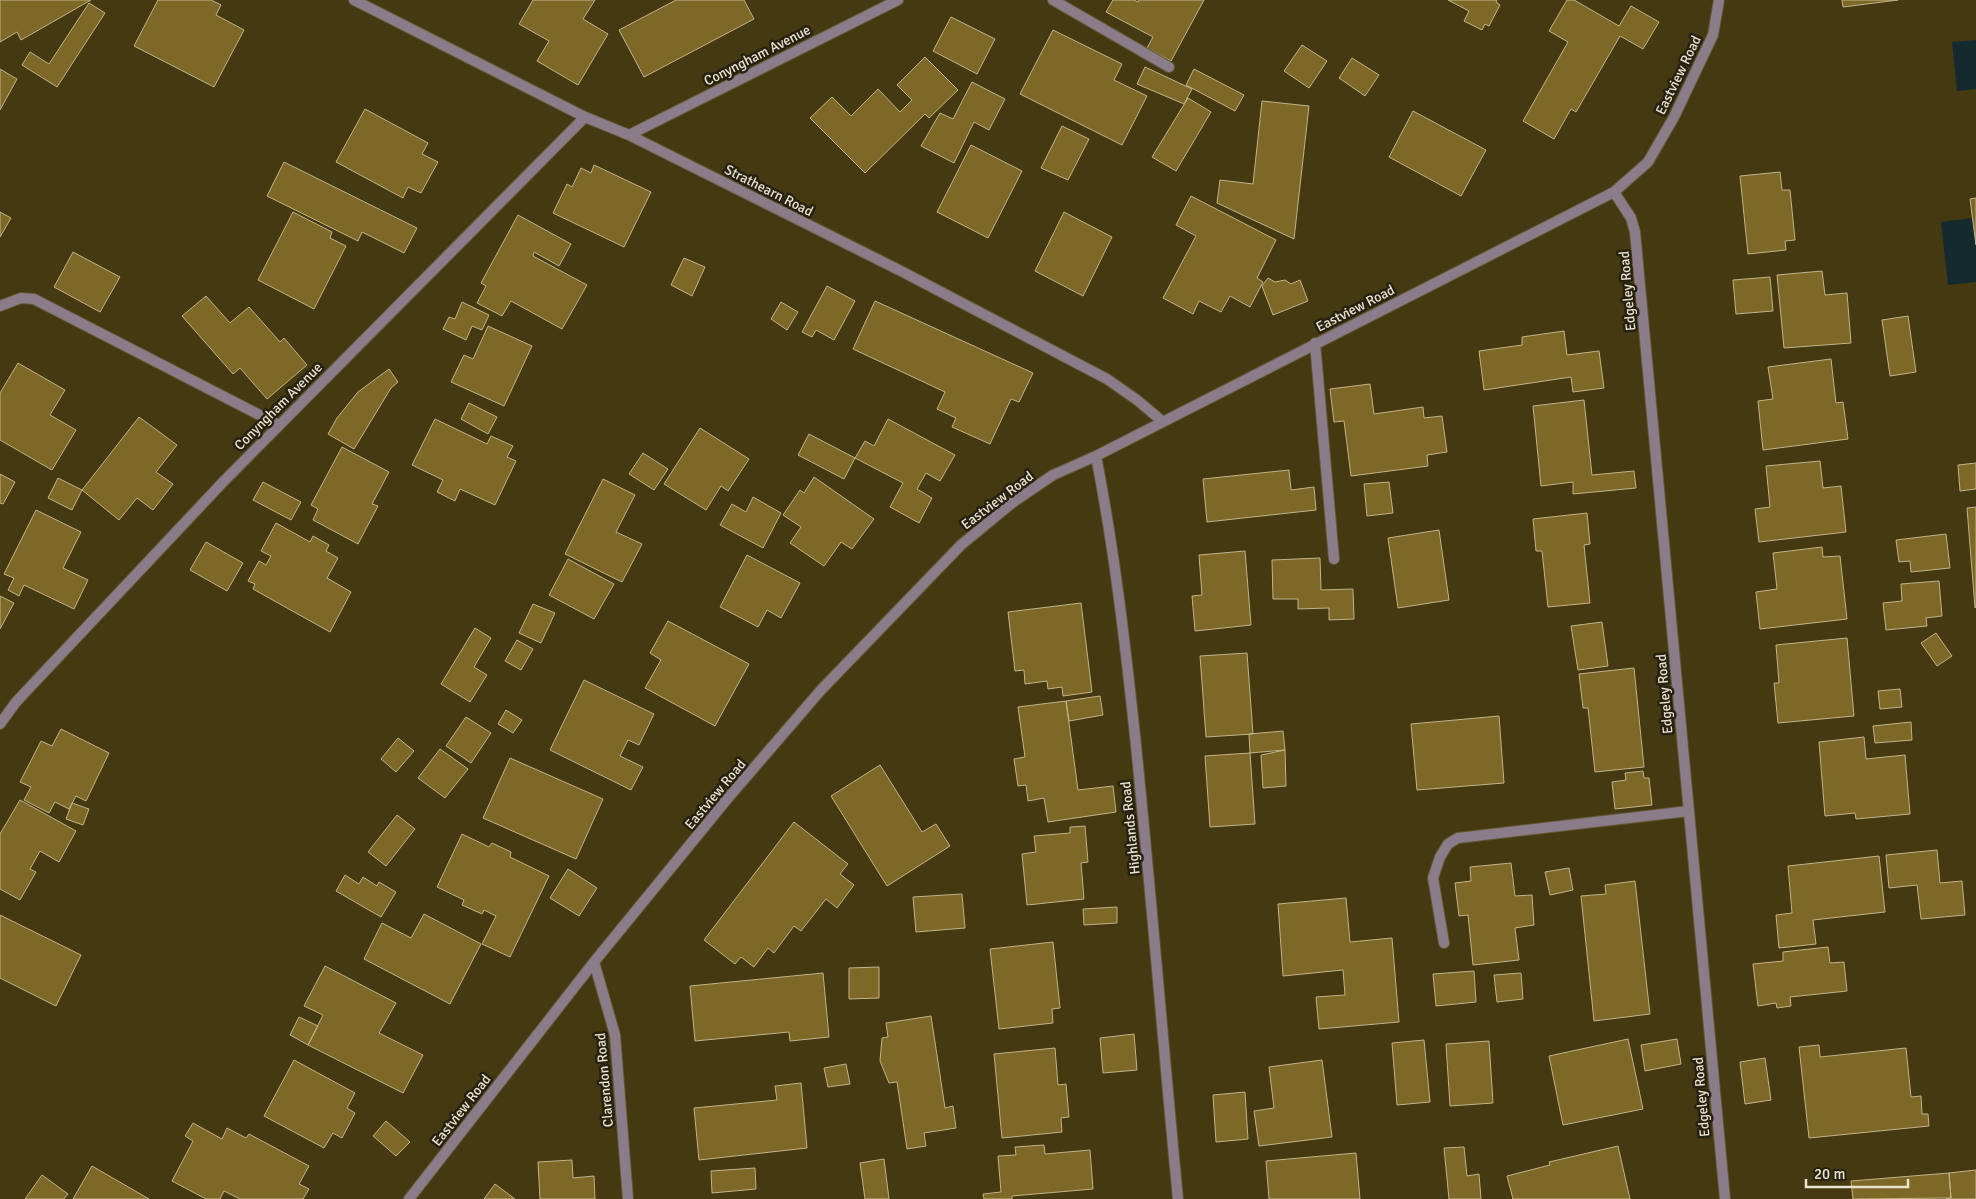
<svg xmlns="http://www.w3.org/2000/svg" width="1976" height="1199" viewBox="0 0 1976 1199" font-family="Signika,sans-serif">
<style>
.water{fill:#142a2f}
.building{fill:#7d6827;stroke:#c2b38a}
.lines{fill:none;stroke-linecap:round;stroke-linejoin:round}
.lane-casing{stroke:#635834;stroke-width:12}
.street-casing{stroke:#635834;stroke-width:12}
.lane{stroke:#8a7c88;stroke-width:10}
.street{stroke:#8a7c88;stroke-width:10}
.labels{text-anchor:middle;stroke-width:5;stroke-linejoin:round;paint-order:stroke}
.street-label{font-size:14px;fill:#eae3ce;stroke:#262111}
</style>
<rect width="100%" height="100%" fill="#453912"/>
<path class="water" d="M1976 40V89L1957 91 1952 42Z
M1972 218 1976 245V282L1948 285 1941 222Z"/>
<path class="building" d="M0 0H91L21 40 17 32 0 42Z
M158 0H211L221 5 216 15 244 30 214 87 134 46Z
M533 0H595L583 19 608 34 578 85 537 61 549 41 519 24Z
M676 0H744L754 19 644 77 619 30Z
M1113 0H1134L1138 2 1139 0H1204L1171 61 1147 48 1153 37 1106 12Z
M1448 0H1497L1496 2 1500 5 1489 26 1485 24 1482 30 1464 21 1469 11Z
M1567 0H1574L1619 26 1631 6 1659 22 1643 49 1620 36 1576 112 1571 109 1554 139 1523 121 1568 42 1549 31Z
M1842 0H1898L1843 7Z
M89 3 105 13 57 87 22 65 30 52 49 64Z
M951 17 995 39 977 74 933 51Z
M1053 30 1122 64 1114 80 1147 96 1122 145 1020 94Z
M1302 45 1327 61 1309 88 1284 71Z
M925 57 958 90 929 118 925 114 865 173 810 118 832 97 851 116 878 89 900 112 912 100 897 85Z
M1352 58 1379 75 1365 96 1339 78Z
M1145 67 1192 89 1184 104 1137 84Z
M0 69 17 79 0 110Z
M1194 69 1244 95 1235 111 1186 85Z
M972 82 1005 99 989 130 974 122 954 163 921 146 940 113 953 119Z
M1188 98 1211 112 1176 171 1152 157Z
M1262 101 1309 106 1294 239 1217 203 1220 180 1253 184Z
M365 109 428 143 422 154 438 162 421 193 408 187 403 198 336 162Z
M1413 111 1486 150 1461 196 1389 157Z
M1062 126 1089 139 1068 180 1041 168Z
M971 145 1022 171 988 238 937 212Z
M284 162 417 228 404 253 362 232 358 241 267 196Z
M594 165 651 192 624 247 553 213 567 184 572 187 581 168 591 173Z
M1780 172 1782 190H1790L1795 240 1785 241 1786 250 1748 254 1740 176Z
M1191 196 1276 240 1257 278 1263 282 1250 307 1230 296 1221 312 1199 301 1193 314 1163 298 1196 236 1176 225Z
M1976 198V245L1970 199Z
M0 212 11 218 0 237Z
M293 212 332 232 330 238 346 246 314 309 258 280Z
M1064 212 1112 237 1083 296 1035 271Z
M518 215 571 244 559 266 534 252 533 256 587 285 562 329 511 301 502 316 477 303 486 286 481 283Z
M73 252 120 277 100 312 54 287Z
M684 258 705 267 692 296 671 285Z
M1822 271 1825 295 1847 293 1851 343 1784 348 1777 275Z
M1770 277 1773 311 1736 314 1733 280Z
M1268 278 1275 282 1285 280 1291 284 1300 280 1308 301 1273 315 1262 286Z
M827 286 855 301 834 340 816 330 812 337 802 332Z
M206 296 230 323 249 307 280 342 284 338 307 365 267 399 240 368 233 374 182 316Z
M875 301 1033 373 1019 402 1011 399 990 444 952 427 956 418 937 409 945 392 853 349Z
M462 302 489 315 482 330 472 326 466 340 443 329 449 317 455 319Z
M781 302 798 312 787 330 771 319Z
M1908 316 1916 372 1890 376 1882 320Z
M488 326 532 346 504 406 451 382 464 355 473 359Z
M1564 331 1567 355 1599 351 1604 388 1573 392 1571 377 1484 390 1479 351 1522 345V337Z
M1831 359 1836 403 1843 402 1848 439 1763 450 1758 401 1773 399 1768 367Z
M18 363 65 390 50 415 76 430 52 470 0 440V393Z
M389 369 398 382 391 388 354 449 328 434 337 418 358 392Z
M1370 384 1374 414 1423 407 1424 418 1442 416 1447 452 1427 455 1428 466 1351 476 1344 421 1334 422 1330 389Z
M1584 400 1592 475 1634 471 1636 488 1573 494V482L1541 486 1533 406Z
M469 403 497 417 488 434 461 419Z
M139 417 177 445 156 472 173 484 153 510 137 498 119 520 82 490Z
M435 419 487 444 491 436 513 446 507 457 516 461 495 505 460 489 455 501 437 492 443 480 412 465Z
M888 419 955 455 940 481 926 473 917 489 932 498 919 523 890 507 903 483 855 458 865 441 874 446Z
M700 428 749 459 728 491 721 486 706 510 664 484Z
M809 434 855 458 844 479 798 455Z
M342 447 389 472 372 504 378 506 358 544 313 520 318 509 311 505Z
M643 453 668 469 654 490 629 474Z
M1820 461 1823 488 1841 486 1846 532 1759 542 1755 509 1770 507 1766 466Z
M1976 463V489L1960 491 1958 465Z
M1289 470 1291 490 1314 487 1316 510 1207 522 1203 479Z
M0 474 15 482 3 504 0 503Z
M814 477 874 519 852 549 841 542 824 566 790 543 801 527 783 515 800 490 804 493Z
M58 478 82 490 72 510 48 498Z
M603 479 635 495 616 532 642 544 622 582 565 554Z
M263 482 301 502 291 520 253 500Z
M1389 482 1393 513 1367 516 1364 484Z
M753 497 781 513 763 548 720 525 732 504 746 512Z
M1976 507V607L1975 608 1967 508Z
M36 510 81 532 63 568 88 580 74 609 24 585 19 596 8 590 14 578 4 574Z
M1587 513 1590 544 1584 545 1590 603 1548 607 1542 551H1536L1533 519Z
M276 523 310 542 313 536 329 545 326 551 338 558 327 578 351 592 330 632 253 589 255 584 248 581 259 561 266 565 271 556 261 551Z
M1439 530 1449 600 1398 608 1388 538Z
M1946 534 1950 568 1911 572 1910 561 1899 562 1896 540Z
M206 542 243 563 227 591 190 570Z
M1822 547 1823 557 1840 556 1847 619 1760 629 1756 592 1777 589 1773 553Z
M1245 551 1251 625 1195 631 1192 596 1202 595 1199 555Z
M747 555 800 583 781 618 767 610 758 627 720 607Z
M1320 558 1321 590 1353 589 1354 619 1329 620V608L1298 609V599H1273L1272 560Z
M568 559 614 584 594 619 549 595Z
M1939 581 1942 616 1926 618 1927 626 1886 630 1883 603 1902 601 1901 584Z
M0 596 14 603 0 629Z
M1081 603 1092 692 1063 696 1062 687 1048 689 1047 681 1025 684 1024 670 1015 671 1008 612Z
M533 604 555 613 541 643 519 633Z
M668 621 749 664 715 726 645 688 661 660 650 653Z
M1602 622 1608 666 1578 670 1571 626Z
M475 628 491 638 474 667 487 675 470 702 441 684Z
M1936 633 1952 656 1937 666 1921 643Z
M1847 638 1854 716 1778 723 1774 683H1779L1776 645Z
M517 640 533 649 521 670 505 661Z
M1247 653 1253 734 1206 737 1200 656Z
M1634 668 1644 767 1595 772 1588 708H1583L1579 674Z
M584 680 654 714 639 745 628 740 620 756 643 767 631 790 550 750Z
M1900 689 1902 707 1880 709 1878 691Z
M1100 696 1103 715 1069 721 1066 701Z
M1066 701 1078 790 1113 786 1116 812 1048 822 1044 798 1028 801 1026 785 1018 786 1014 759 1025 757 1018 707Z
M506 710 522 720 513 733 498 724Z
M1499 716 1504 783 1417 790 1411 724Z
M466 717 491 733 471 763 446 746Z
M1911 722 1912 740 1875 743 1873 726Z
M61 729 109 753 86 801 76 796 69 809 55 802 49 813 24 800 31 787 20 782 41 741 52 746Z
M1283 731 1285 750 1250 753 1249 734Z
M1864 737 1866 759 1905 755 1910 814 1856 819 1855 813 1825 816 1819 742Z
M398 738 414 751 396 772 381 759Z
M440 749 468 769 445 798 418 778Z
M1285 750 1286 786 1263 788 1261 755Z
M1250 753 1255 824 1210 827 1205 756Z
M510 758 603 799 576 859 483 818Z
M880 765 922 832 936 824 950 846 887 886 831 796Z
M1643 771 1644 778H1649L1652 805 1615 809 1612 782 1626 780 1625 773Z
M20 800 76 831 59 862 40 851 30 869 36 872 20 900 0 889V834Z
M72 803 89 809 83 825 66 819Z
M397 815 415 829 386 866 368 852Z
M794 822 848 864 840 874 854 885 837 908 826 899 801 931 794 926 774 953 768 948 754 967 741 957 735 964 704 940Z
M1085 826 1088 862 1081 863 1084 899 1027 905 1022 854 1036 852 1034 836 1070 833V827Z
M462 834 489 847 492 843 511 852 510 857 549 876 510 957 482 944 496 916 484 910 482 914 462 905 464 900 437 887Z
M1937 850 1940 883 1962 881 1965 915 1921 919 1917 885 1889 888 1886 855Z
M1879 856 1885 912 1813 920 1816 944 1779 948 1776 915 1792 913 1788 866Z
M1511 863 1515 896 1532 895 1534 925 1515 928 1519 960 1473 965 1468 915 1459 916 1455 883 1471 881 1470 867Z
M1569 868 1573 890 1550 895 1545 872Z
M568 869 597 888 579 916 550 898Z
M345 875 359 884 363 877 377 886 379 882 396 892 381 917 336 891Z
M1635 881 1650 1014 1594 1021 1581 896 1606 894 1605 885Z
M962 894 965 928 916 932 913 897Z
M1346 898 1350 942 1392 938 1399 1022 1319 1029 1316 997 1345 995 1343 970 1283 976 1278 904Z
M1117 907V923L1084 925 1083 909Z
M424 914 481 944 450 1004 364 959 382 923 411 938Z
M0 915 81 955 56 1006 0 978Z
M1053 942 1060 1008 1052 1009 1053 1023 999 1029 990 949Z
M1828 947 1830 963 1844 962 1847 991 1790 997 1791 1006 1777 1008 1776 1003 1758 1006 1753 964 1783 961V952Z
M325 966 396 1003 379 1033 423 1055 403 1093 308 1045 323 1015 304 1006Z
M879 967V998L849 999V968Z
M1474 971 1476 1002 1436 1006 1433 974Z
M823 973 829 1037 790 1041 789 1032 695 1041 690 986Z
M1521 973 1523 999 1497 1002 1494 975Z
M931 1016 945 1108 953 1106 956 1128 924 1133 926 1146 907 1149 897 1082 889 1083 880 1061 882 1038 888 1037 886 1023Z
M299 1017 318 1026 308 1045 290 1035Z
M1134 1034 1137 1070 1103 1073 1100 1038Z
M1628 1039 1643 1109 1563 1125 1549 1056Z
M1677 1039 1681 1064 1645 1071 1641 1045Z
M1424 1040 1430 1102 1397 1105 1392 1043Z
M1489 1041 1493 1103 1450 1106 1446 1044Z
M1819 1045 1820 1057 1906 1048 1911 1097 1921 1096 1922 1114H1928L1929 1126 1809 1138 1799 1047Z
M1055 1048 1058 1085 1066 1084 1069 1117 1061 1118 1062 1132 1002 1138 994 1054Z
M1765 1058 1771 1100 1745 1104 1740 1062Z
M294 1060 355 1093 347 1108 355 1113 342 1138 333 1133 324 1148 264 1116Z
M1322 1060 1332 1137 1259 1146 1254 1111 1274 1108 1269 1067Z
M846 1064 850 1084 828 1087 824 1068Z
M801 1083 807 1148 699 1160 694 1108 777 1100 775 1086Z
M1245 1092 1248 1139 1216 1142 1213 1095Z
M386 1121 410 1142 396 1156 373 1136Z
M193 1123 222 1139 227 1128 246 1138 249 1134 309 1166 299 1184 309 1189 303 1199H240L224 1191 220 1199H206L172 1181 193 1141 185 1136Z
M1044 1145 1045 1154 1090 1150 1093 1189 1012 1196V1199H984L983 1194 1001 1192 998 1156 1016 1155 1015 1147Z
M1618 1146 1630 1199H1513L1507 1176 1550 1165 1549 1162Z
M1464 1147 1467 1176 1479 1174 1481 1199H1449L1444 1148Z
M1356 1153 1360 1199H1269L1266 1161Z
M884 1159 889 1199H865L860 1163Z
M572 1160 573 1178 594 1176 595 1199H540L538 1162Z
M92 1166 149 1199H73Z
M755 1168 756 1189 712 1193 711 1171Z
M1976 1170V1199H1946L1951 1198 1949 1173Z
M1949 1173 1951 1198 1853 1199 1851 1181Z
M42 1175 68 1194 64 1199H25Z
M495 1184 515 1199H484Z"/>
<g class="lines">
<g class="lane-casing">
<path id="lane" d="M1053 0 1169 67
M0 306 21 298 34 299 279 425"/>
</g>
<g class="street-casing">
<path id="street" d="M354 0 585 117 629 135 901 271 1107 379 1137 400 1162 421
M629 135 898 0
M1614 192 1631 218 1635 232 1725 1199
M1315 343 1334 559
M1096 456C1114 548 1125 642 1135 736 1151 890 1163 1045 1178 1199
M0 724 16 702 224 481 585 117
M1444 943 1433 878 1440 857 1448 844 1458 838 1689 811
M594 962 615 1035 628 1199
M409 1199 594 962 728 798 821 690 961 545 1012 503 1053 475 1096 456 1614 192 1648 162 1674 117 1713 35 1719 0"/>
</g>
<use href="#lane" class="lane"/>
<use href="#street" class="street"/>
</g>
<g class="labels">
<g class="street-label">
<text transform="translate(757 55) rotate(-27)" y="5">Conyngham Avenue</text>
<text transform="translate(1678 75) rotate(-64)" y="5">Eastview Road</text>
<text transform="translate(769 190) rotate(27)" y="5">Strathearn Road</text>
<text transform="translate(1627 291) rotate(-95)" y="5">Edgeley Road</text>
<text transform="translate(1355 308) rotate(-27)" y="5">Eastview Road</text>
<text transform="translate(278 406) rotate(-45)" y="5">Conyngham Avenue</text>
<text transform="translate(997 500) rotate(-37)" y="5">Eastview Road</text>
<text transform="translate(1664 694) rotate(-95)" y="5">Edgeley Road</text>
<text transform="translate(715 794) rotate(-50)" y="5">Eastview Road</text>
<text transform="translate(1130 828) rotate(-96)" y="5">Highlands Road</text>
<text transform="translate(604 1080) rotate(-95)" y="5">Clarendon Road</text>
<text transform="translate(1701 1097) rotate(-95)" y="5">Edgeley Road</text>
<text transform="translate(461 1110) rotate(-52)" y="5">Eastview Road</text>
</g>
</g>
<path d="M1806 1179v8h102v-8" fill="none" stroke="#eae3ce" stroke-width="2.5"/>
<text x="1814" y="1179" font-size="15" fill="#eae3ce" stroke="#262111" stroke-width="4" paint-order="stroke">20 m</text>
</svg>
